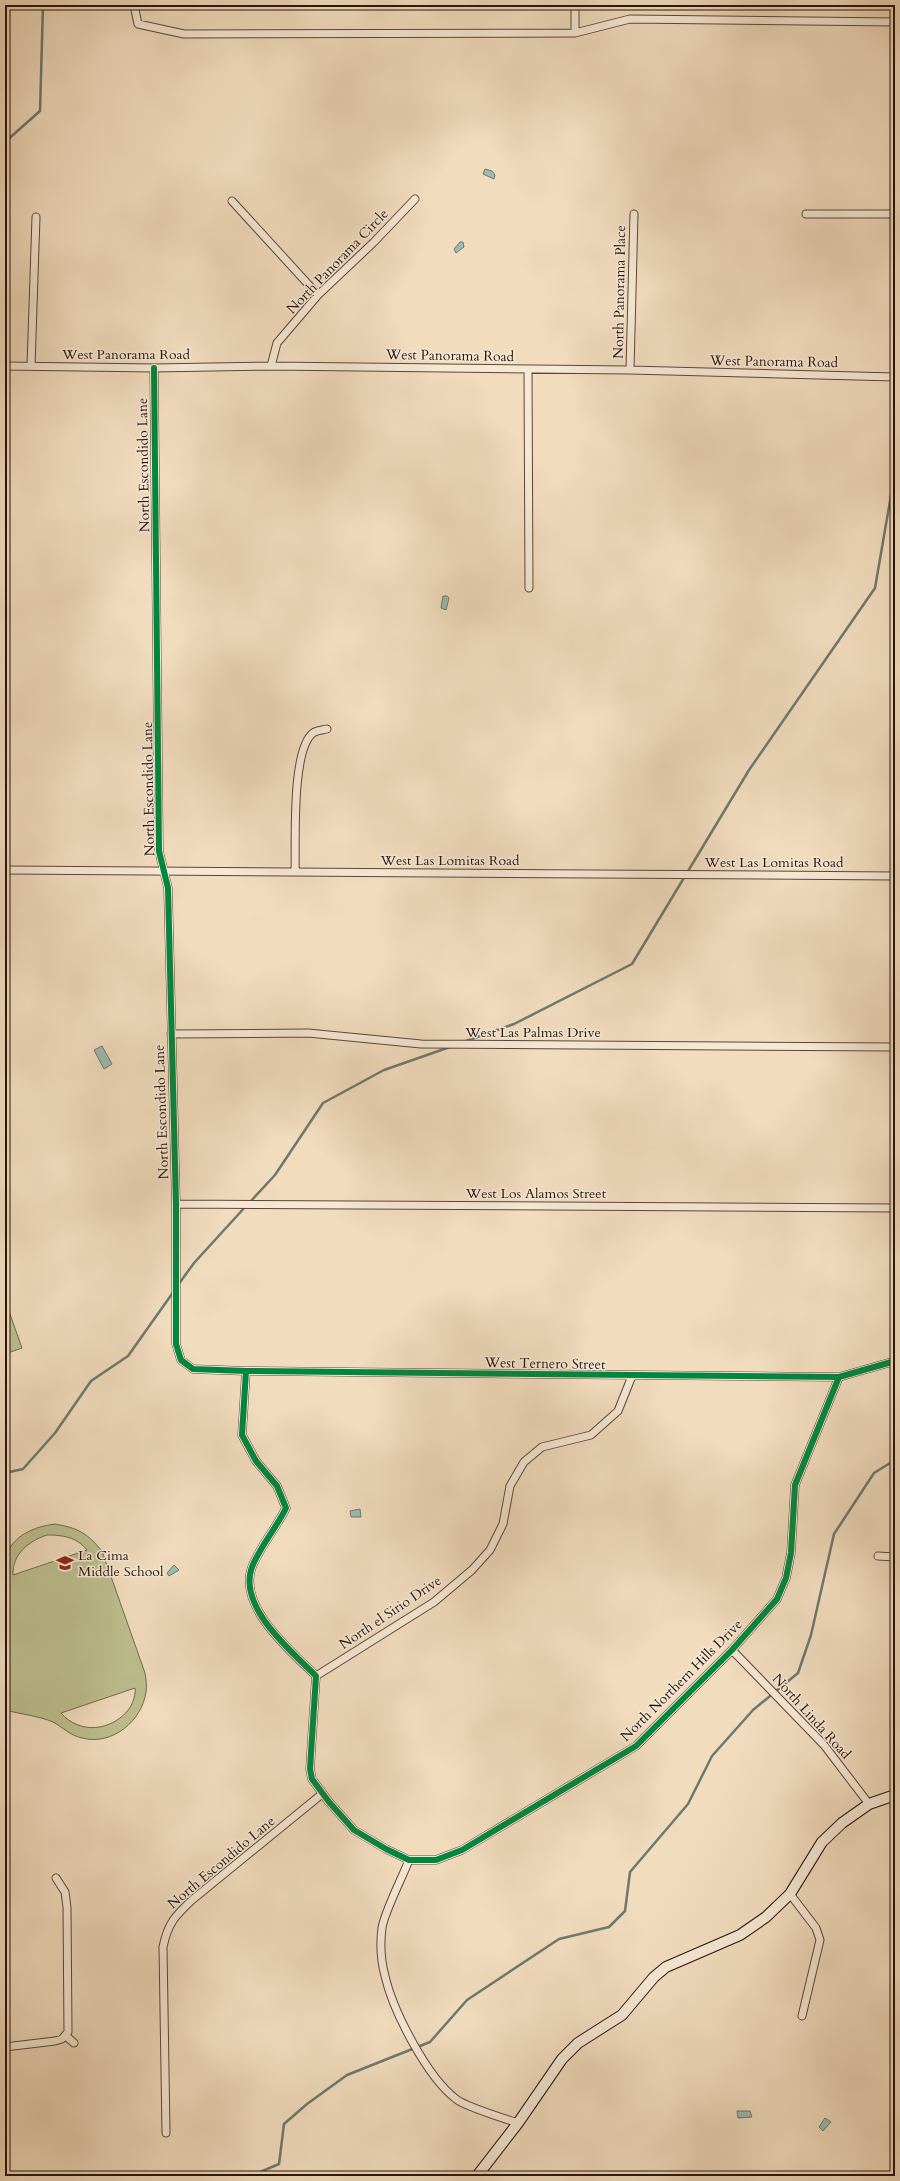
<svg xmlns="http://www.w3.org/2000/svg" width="900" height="2181" viewBox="0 0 900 2181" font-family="Cardo,serif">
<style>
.green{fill:#bdbf8f;stroke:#726a4d;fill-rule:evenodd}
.water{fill:#9bbcb1;stroke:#6d796f}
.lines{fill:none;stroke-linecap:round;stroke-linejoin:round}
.stream{stroke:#6d796f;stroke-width:2.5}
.street-casing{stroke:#5a4638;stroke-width:9}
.secondary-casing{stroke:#27140b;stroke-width:12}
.street{stroke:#f6e8d5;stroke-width:7}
.secondary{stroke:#f6e8d5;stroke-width:10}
.cycleway-casing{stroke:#f6e8d5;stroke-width:8}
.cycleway{stroke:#00873e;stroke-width:6}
.labels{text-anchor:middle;stroke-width:3;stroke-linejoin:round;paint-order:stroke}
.street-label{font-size:14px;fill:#27140b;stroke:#f6e8d5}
.poi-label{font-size:14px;fill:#27140b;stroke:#f6e8d5;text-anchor:start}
</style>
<rect width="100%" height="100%" fill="#f1dcbe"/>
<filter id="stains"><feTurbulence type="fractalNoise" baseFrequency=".005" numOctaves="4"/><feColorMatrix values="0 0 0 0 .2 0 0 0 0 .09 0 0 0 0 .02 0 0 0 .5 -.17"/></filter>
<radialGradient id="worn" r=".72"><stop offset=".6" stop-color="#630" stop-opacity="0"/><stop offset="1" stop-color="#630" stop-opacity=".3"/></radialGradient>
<path class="green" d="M5 1300 22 1348 5 1354Z
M55 1524C78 1528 87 1533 102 1551L145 1673C146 1679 147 1686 146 1692 142 1721 112 1746 82 1738 69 1735 64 1728 53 1722 39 1716 20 1714 5 1710V1557C14 1535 33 1527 55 1524ZM47 1535C62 1535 77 1537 87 1550L13 1575C12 1554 29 1541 47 1535ZM135 1688C136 1694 133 1703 129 1709 112 1731 80 1735 61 1713Z"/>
<path class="water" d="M485 169 492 171 495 175 494 179 483 174Z
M460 242H463L464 247 456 253 454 249Z
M443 596H447L449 598 446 610 441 608Z
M102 1046 112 1064 104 1069 94 1050Z
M360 1509 361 1517H351L350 1511Z
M174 1565 179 1570 169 1576 167 1573Z
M737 2111H750L752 2117 738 2118Z
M825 2118 831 2122 823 2131 819 2127Z"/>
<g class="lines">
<path class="stream" d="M5 142 40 111 43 5
M466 1041 514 1024 632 964 749 770 875 588 895 472
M250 1202 275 1175 323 1103 384 1070 450 1047
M178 1285 194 1263 246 1206
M5 1473 23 1469 55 1433 91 1381 128 1356 174 1291
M251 2176 279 2164 284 2124 307 2104 347 2075 430 2042 467 2000 559 1939 609 1927 625 1911 630 1872 688 1804 712 1756 753 1710 798 1673 811 1635 834 1534 874 1473 895 1460
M894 2176 895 2175"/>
<g class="street-casing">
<path id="street" d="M134 5 138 24 184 34 575 33 630 19 895 22
M575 5V33
M232 201 318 295
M806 214H895
M5 366 154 368 271 366 630 370 895 377
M31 366 36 217
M271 366 277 343 318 295 374 242 415 199
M154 368 159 851 168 888 176 1204V1344L181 1360 193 1369 246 1371 839 1377 895 1361
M528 369 529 588
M630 370 634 214
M5 870 895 876
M295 872C296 844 291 750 313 733 317 730 323 730 327 729
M171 1034 308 1033 421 1044 895 1047
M176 1204 895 1208
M246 1371 242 1435 256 1461 277 1486 286 1508C277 1527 256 1552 251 1570 240 1609 291 1651 316 1676L310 1769 312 1779 329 1802 354 1830 386 1849 409 1860H436L462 1850 636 1746 732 1650 777 1599 786 1578 791 1553 795 1485 839 1377
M878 1556 895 1557
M732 1650 824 1745 869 1804
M316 1676 434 1602 472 1570 490 1550 503 1524 510 1486 524 1462 542 1447 591 1435 618 1411 632 1376
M409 1860C403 1876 384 1913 382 1928 380 1943 381 1961 385 1976 393 2011 427 2077 456 2099 466 2107 503 2118 518 2123
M790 1894 816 1928 820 1940 802 2016
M66 2036 74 2043
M5 2047 55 2041 62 2039 68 2032 67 1907 65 1892 56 1878
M166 2133 163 1947C168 1923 175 1916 192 1900L322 1794"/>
</g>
<g class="secondary-casing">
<path id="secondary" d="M477 2176 518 2123 562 2059 578 2043 622 2015 654 1977 666 1967 740 1935 766 1917 790 1894 822 1842 842 1823 869 1804 895 1795"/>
</g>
<use href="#street" class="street"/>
<use href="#secondary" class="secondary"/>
<g class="cycleway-casing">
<path id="cycleway" d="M154 368 159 851 168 888 176 1204V1344L181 1360 193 1369 246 1371 839 1377 895 1361
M246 1371 242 1435 256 1461 277 1486 286 1508C277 1527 256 1552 251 1570 240 1609 291 1651 316 1676L310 1769 312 1779 329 1802 354 1830 386 1849 409 1860H436L462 1850 636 1746 732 1650 777 1599 786 1578 791 1553 795 1485 839 1377"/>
</g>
<use href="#cycleway" class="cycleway"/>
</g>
<defs>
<g id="school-bare" transform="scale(1.38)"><path d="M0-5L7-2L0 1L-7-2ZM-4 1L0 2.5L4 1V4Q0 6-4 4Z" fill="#8f2418" stroke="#f6e8d5" stroke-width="2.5" paint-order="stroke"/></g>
</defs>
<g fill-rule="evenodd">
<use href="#school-bare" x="65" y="1563"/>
</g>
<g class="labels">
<g class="street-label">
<text transform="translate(337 261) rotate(-46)" y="5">North Panorama Circle</text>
<text transform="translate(619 292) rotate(-89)" y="5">North Panorama Place</text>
<text x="126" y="359">West Panorama Road</text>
<text transform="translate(450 355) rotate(1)" y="5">West Panorama Road</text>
<text transform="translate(774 361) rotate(1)" y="5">West Panorama Road</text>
<text transform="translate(143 465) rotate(-91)" y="5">North Escondido Lane</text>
<text transform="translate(148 789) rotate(-91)" y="5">North Escondido Lane</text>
<text x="450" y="865">West Las Lomitas Road</text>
<text x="774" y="867">West Las Lomitas Road</text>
<text x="533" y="1037">West Las Palmas Drive</text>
<text transform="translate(161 1112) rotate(-92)" y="5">North Escondido Lane</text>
<text x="536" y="1198">West Los Alamos Street</text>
<text transform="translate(545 1363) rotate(1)" y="5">West Ternero Street</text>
<text transform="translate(390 1612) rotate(-34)" y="5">North el Sirio Drive</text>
<text transform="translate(681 1680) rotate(-45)" y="5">North Northern Hills Drive</text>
<text transform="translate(812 1716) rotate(48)" y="5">North Linda Road</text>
<text transform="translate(221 1862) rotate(-40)" y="5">North Escondido Lane</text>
</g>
<g class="poi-label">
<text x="78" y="1560">La Cima<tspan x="78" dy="16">Middle School</tspan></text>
</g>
</g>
<rect width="900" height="2181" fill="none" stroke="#f1dcbe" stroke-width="20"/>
<rect x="6" y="6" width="888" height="2169" fill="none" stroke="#27140b" stroke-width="2"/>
<rect x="10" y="10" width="880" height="2161" fill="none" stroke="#27140b"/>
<rect width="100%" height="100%" filter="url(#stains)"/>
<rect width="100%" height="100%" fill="url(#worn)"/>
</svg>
